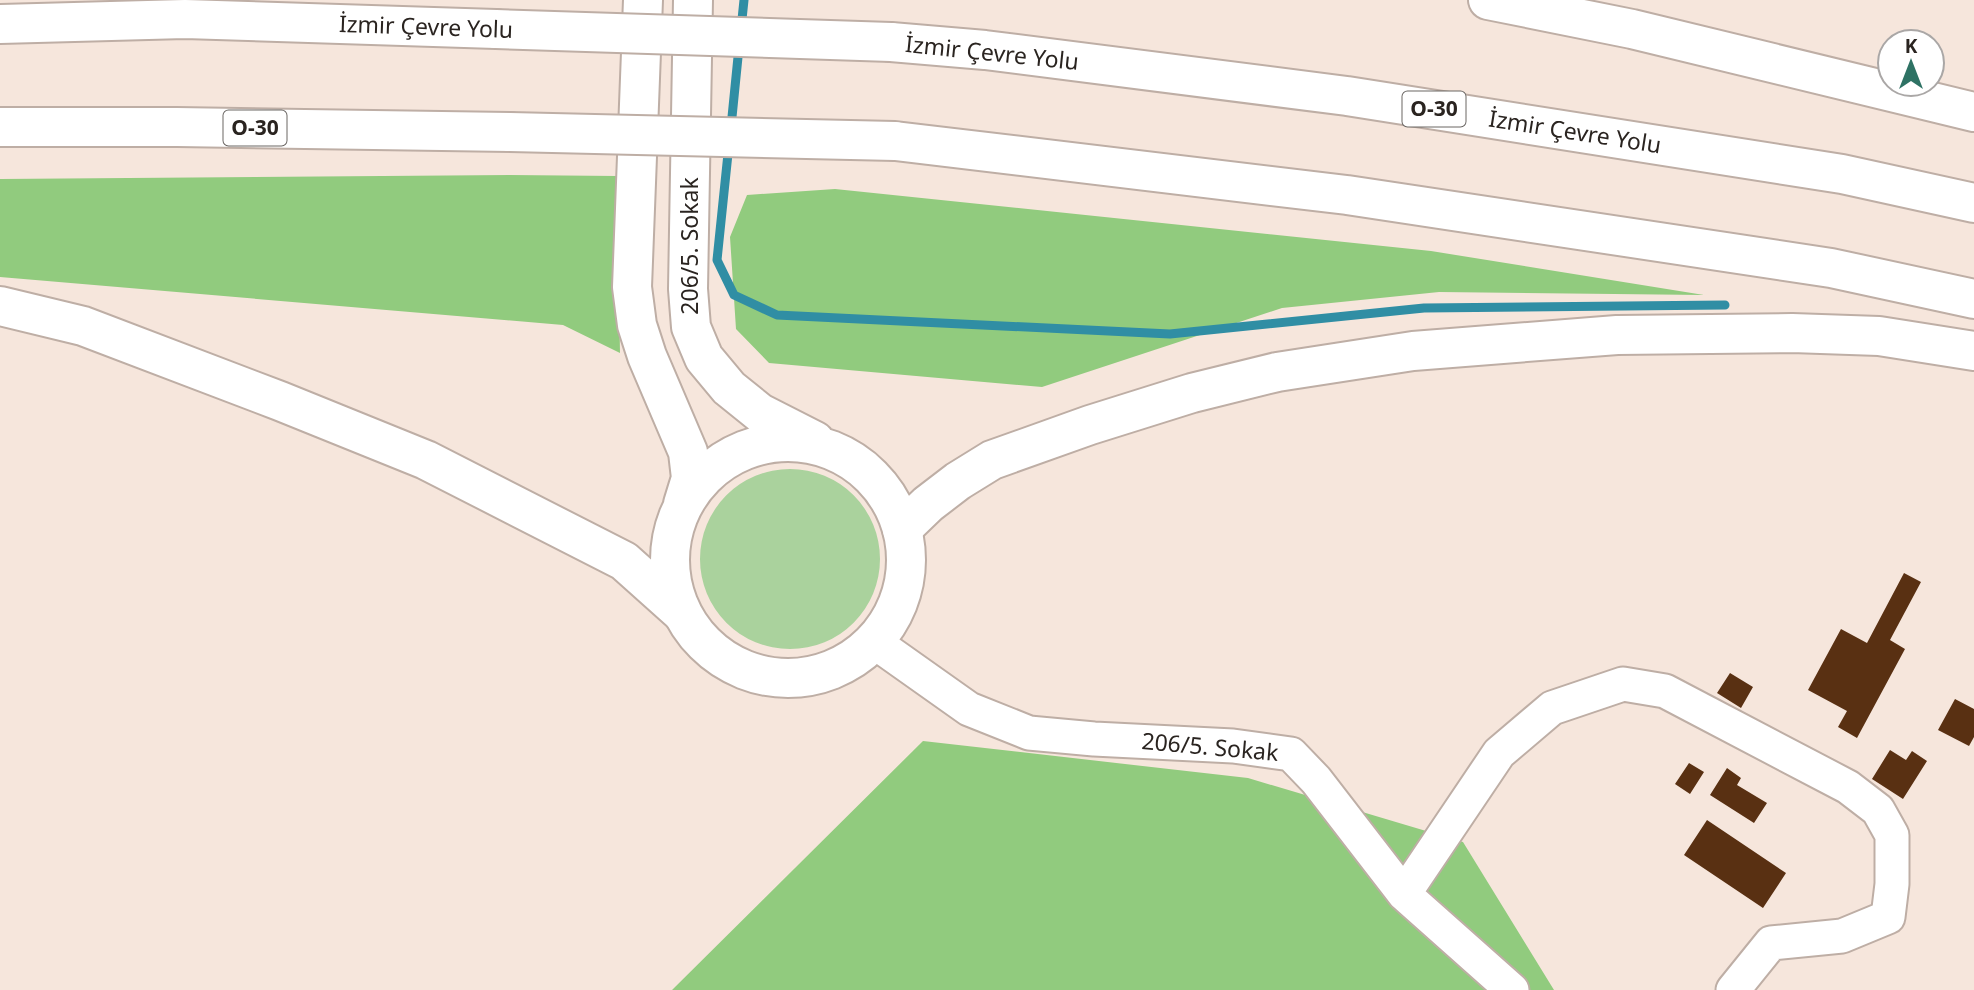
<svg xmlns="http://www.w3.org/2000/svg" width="1974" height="990" viewBox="0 0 1974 990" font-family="'Noto Sans',sans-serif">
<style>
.green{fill:#aad29d}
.forest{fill:#91cb7e}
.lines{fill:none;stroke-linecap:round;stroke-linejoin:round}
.stream{stroke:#308ea4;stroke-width:9}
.building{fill:#593012}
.minor-casing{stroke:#beaea5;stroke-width:37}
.major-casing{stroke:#beaea5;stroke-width:42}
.highway-casing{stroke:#beaea5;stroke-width:42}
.minor{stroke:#fff;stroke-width:33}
.major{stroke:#fff;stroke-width:38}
.highway{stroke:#fff;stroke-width:38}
.highway-bridge-casing{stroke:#beaea5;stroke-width:42;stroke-linecap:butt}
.highway-bridge{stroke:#fff;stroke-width:38}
.labels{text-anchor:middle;stroke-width:7;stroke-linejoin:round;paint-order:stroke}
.shield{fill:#fff;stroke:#6a6663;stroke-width:2}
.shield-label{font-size:21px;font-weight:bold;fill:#2a2420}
.street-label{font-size:23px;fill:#2a2420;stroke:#fff}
</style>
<rect width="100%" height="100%" fill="#f6e6dc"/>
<path class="green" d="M700 559a90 90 0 1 1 180 0a90 90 0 1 1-180 0Z"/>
<path class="forest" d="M510 175 617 176 620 353 563 325 0 277V179Z
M835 189 1431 251 1704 295 1439 292 1282 308 1042 387 769 363 736 329 730 237 747 195Z
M923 741 1248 778 1463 842 1554 990H672Z"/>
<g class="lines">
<path class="stream" d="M741 29 744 0
M731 127 739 47
M729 144 717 260 734 295 777 315 1170 334 1424 308 1725 305"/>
</g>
<path class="building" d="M1904 573 1921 582 1890 640 1905 649 1857 738 1838 727 1847 711 1808 690 1841 629 1867 643Z
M1730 673 1753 687 1741 708 1717 693Z
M1955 699 1974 709V737L1969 746 1938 730Z
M1890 750 1906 760 1912 751 1927 761 1903 799 1872 779Z
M1689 763 1704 772 1690 794 1675 784Z
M1727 768 1741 778 1737 785 1767 803 1754 823 1710 795Z
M1707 820 1786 873 1763 908 1684 855Z"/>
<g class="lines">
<g class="minor-casing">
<path id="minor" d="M873 641 969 709 1029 733 1094 739 1233 746 1291 754 1316 780 1404 894 1512 990
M1404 894 1499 753 1552 708 1623 684 1665 691 1848 787 1878 810 1892 835V884L1888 917 1842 936 1771 943 1733 990"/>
</g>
<g class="major-casing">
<path id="major" d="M643 0 632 287 637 325 647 356 688 452 691 478 683 504
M693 0 688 289 691 327 704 358 729 388 760 413 815 441
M670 560a118 118 0 1 1 236 0a118 118 0 1 1-236 0Z"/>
</g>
<g class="highway-casing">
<path id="highway" d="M1488 0 1632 29 1974 112
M0 24 185 19 496 29
M891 42 985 50 1347 96 1842 174 1974 203
M0 127H177L510 132
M895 141 1347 195 1831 268 1974 299
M0 306 83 326 280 401 426 460 624 561 681 612
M902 529 928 504 958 481 992 460 1090 425 1192 393 1277 372 1413 351 1617 335 1792 333 1879 336 1974 351"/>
</g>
<use href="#minor" class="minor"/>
<use href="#major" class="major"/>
<use href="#highway" class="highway"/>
<g class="highway-bridge-casing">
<path id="highway-bridge" d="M496 29 891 42
M510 132 895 141"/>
</g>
<use href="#highway-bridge" class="highway-bridge"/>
</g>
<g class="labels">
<g class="shield">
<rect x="1402.5" y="91.5" width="63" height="35" rx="5"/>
<rect x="223.5" y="110.5" width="63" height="35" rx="5"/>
</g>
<g class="shield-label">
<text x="1434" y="116">O-30</text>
<text x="255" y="135">O-30</text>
</g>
<g class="street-label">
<text transform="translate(426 27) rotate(2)" y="8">İzmir Çevre Yolu</text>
<text transform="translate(992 53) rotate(6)" y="8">İzmir Çevre Yolu</text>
<text transform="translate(1575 132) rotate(9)" y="8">İzmir Çevre Yolu</text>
<text transform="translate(690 246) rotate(-90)" y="8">206/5. Sokak</text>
<text transform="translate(1210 747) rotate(5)" y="8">206/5. Sokak</text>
</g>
</g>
<g transform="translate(1911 63)"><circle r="33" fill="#ffffff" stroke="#aaa7a6" stroke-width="2"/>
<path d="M0-5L12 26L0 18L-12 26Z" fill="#2e7264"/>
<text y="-10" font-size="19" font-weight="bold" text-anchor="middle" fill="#2a2420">K</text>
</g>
</svg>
